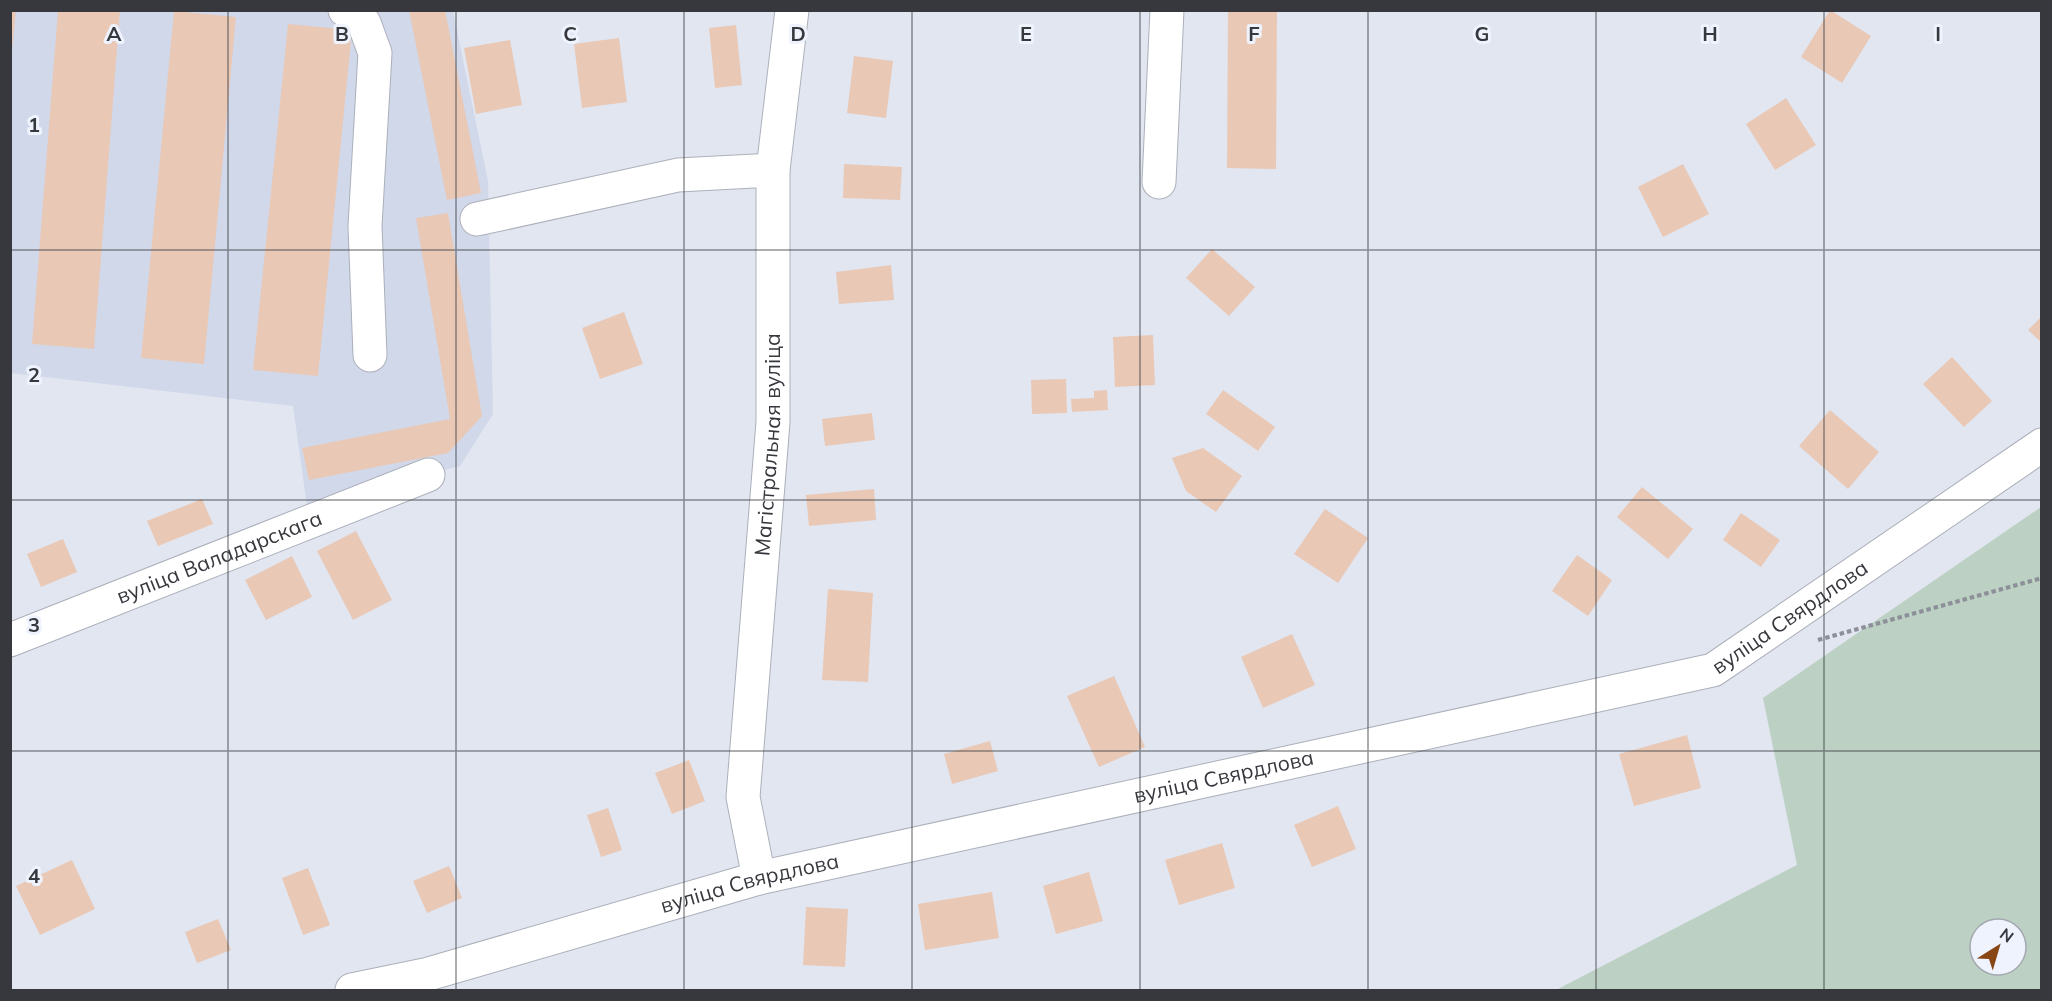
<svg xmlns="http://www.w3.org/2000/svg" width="2052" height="1001" viewBox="0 0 2052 1001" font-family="Mulish,sans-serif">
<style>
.built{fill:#d1d8ea}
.green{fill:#bcd1c3;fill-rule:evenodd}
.building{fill:#e9c8b6}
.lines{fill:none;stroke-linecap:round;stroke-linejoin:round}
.minor-casing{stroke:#abb0ba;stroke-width:35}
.path{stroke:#8d9098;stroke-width:4;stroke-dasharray:4.5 3;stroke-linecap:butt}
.minor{stroke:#fff;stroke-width:33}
.grid{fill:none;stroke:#36383d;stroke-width:1.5;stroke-opacity:0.55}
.labels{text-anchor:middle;stroke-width:6;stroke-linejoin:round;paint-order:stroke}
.street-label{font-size:21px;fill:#36383d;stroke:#eef3fe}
.grid-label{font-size:20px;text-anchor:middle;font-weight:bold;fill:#36383d;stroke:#eef3fe;stroke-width:6;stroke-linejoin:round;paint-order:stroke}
</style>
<rect width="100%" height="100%" fill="#e1e6f1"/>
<path class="built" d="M10 11H453L488 181 493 414 460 466 307 506 293 406 11 373Z"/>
<path class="green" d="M2041 507V990H1556L1797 865 1763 698ZM1980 929H2016V965H1980Z"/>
<path class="building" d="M10 10H16L12 52H10Z
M58 10H120L94 349 32 344Z
M409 10H445L481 193 447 200Z
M1228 10H1277L1276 169 1227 168Z
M1830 10 1871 36 1842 83 1801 57Z
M174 11 236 17 204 364 141 358Z
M288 24 352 30 318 376 253 370Z
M736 25 742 85 715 88 709 28Z
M619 38 627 102 582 108 574 44Z
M510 40 522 105 476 114 464 48Z
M854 56 893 61 886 118 847 113Z
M1786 98 1816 145 1775 170 1746 124Z
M844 164 902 167 900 200 843 198Z
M1683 164 1709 214 1663 237 1638 187Z
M448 213 482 416 448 453 309 480 302 448 450 419 416 218Z
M1212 249 1255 287 1229 316 1186 278Z
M891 265 894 300 839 304 836 272Z
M624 312 643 364 600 379 582 328Z
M2042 316V343L2028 330Z
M1153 335 1155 385 1115 387 1113 337Z
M1952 357 1992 401 1964 427 1923 384Z
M1066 379 1067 413 1032 414 1031 380Z
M1107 390 1108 410 1072 412 1071 399 1094 398V391Z
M1223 390 1275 427 1258 451 1206 414Z
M1830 410 1879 452 1848 489 1799 446Z
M872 413 875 440 825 446 822 419Z
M1203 448 1242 476 1216 512 1186 491 1172 458Z
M1642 487 1693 529 1668 559 1617 517Z
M874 489 876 520 809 526 806 495Z
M202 499 213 524 158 546 147 521Z
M1325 509 1368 538 1338 583 1294 554Z
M1741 513 1780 540 1761 567 1723 540Z
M356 531 392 600 353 620 317 551Z
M63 539 77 572 41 587 27 554Z
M1577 555 1612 580 1588 616 1552 591Z
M292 556 312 597 266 620 245 580Z
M828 589 873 593 868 682 822 680Z
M1292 634 1315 685 1263 708 1241 657Z
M1114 676 1145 747 1099 767 1067 696Z
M1687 735 1701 788 1634 806 1619 754Z
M990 741 998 771 952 784 944 754Z
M689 760 705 801 672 814 655 773Z
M1338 806 1356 849 1312 867 1294 825Z
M608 808 622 850 601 857 587 815Z
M1222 843 1235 888 1179 905 1165 860Z
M72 860 95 909 40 935 16 886Z
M449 866 462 898 427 913 413 881Z
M308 868 330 925 303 935 282 878Z
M1089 872 1103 921 1056 934 1043 886Z
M992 892 999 938 925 950 918 904Z
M806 907 848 909 845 967 803 965Z
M218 919 231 950 197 963 185 932Z"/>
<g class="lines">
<g class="minor-casing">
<g id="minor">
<path d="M345 10 364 23 375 53 365 226 370 355"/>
<path d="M1159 182 1167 10"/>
<path d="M477 219 678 175 773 170"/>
<path id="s1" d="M10 640 428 475"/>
<path id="s2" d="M759 878 743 797 773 422V170L792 10"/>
<path id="s3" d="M352 990 425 975 759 878 1713 670 2042 445"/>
</g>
</g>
<path class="path" d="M1818 640 2042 578"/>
<use href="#minor" class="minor"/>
</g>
<path class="grid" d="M228 10V990M456 10V990M684 10V990M912 10V990M1140 10V990M1368 10V990M1596 10V990M1824 10V990M10 250H2042M10 500H2042M10 751H2042"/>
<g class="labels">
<g class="street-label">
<text dy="7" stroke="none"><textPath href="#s2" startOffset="436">Магістральная вуліца</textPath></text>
<text dy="7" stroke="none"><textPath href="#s1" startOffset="225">вуліца Валадарскага</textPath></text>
<text dy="7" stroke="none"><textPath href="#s3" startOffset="1492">вуліца Свярдлова</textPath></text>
<text dy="7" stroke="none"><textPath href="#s3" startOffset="898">вуліца Свярдлова</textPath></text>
<text dy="7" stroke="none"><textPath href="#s3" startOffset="412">вуліца Свярдлова</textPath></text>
</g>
</g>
<g class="grid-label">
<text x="114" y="41">A</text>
<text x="342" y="41">B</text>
<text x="570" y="41">C</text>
<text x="798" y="41">D</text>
<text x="1026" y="41">E</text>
<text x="1254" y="41">F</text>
<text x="1482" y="41">G</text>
<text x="1710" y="41">H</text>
<text x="1938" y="41">I</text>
<text x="34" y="132">1</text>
<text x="34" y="382">2</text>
<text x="34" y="632">3</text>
<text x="34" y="883">4</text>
</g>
<rect width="2052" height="1001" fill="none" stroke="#36383d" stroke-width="24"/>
<g transform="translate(1998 947) rotate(37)"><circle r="28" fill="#eef3fe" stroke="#a4a8b1" stroke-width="1.5"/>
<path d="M0-4.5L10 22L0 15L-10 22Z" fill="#884615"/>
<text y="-9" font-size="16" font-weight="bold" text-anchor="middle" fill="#36383d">N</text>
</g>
</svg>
